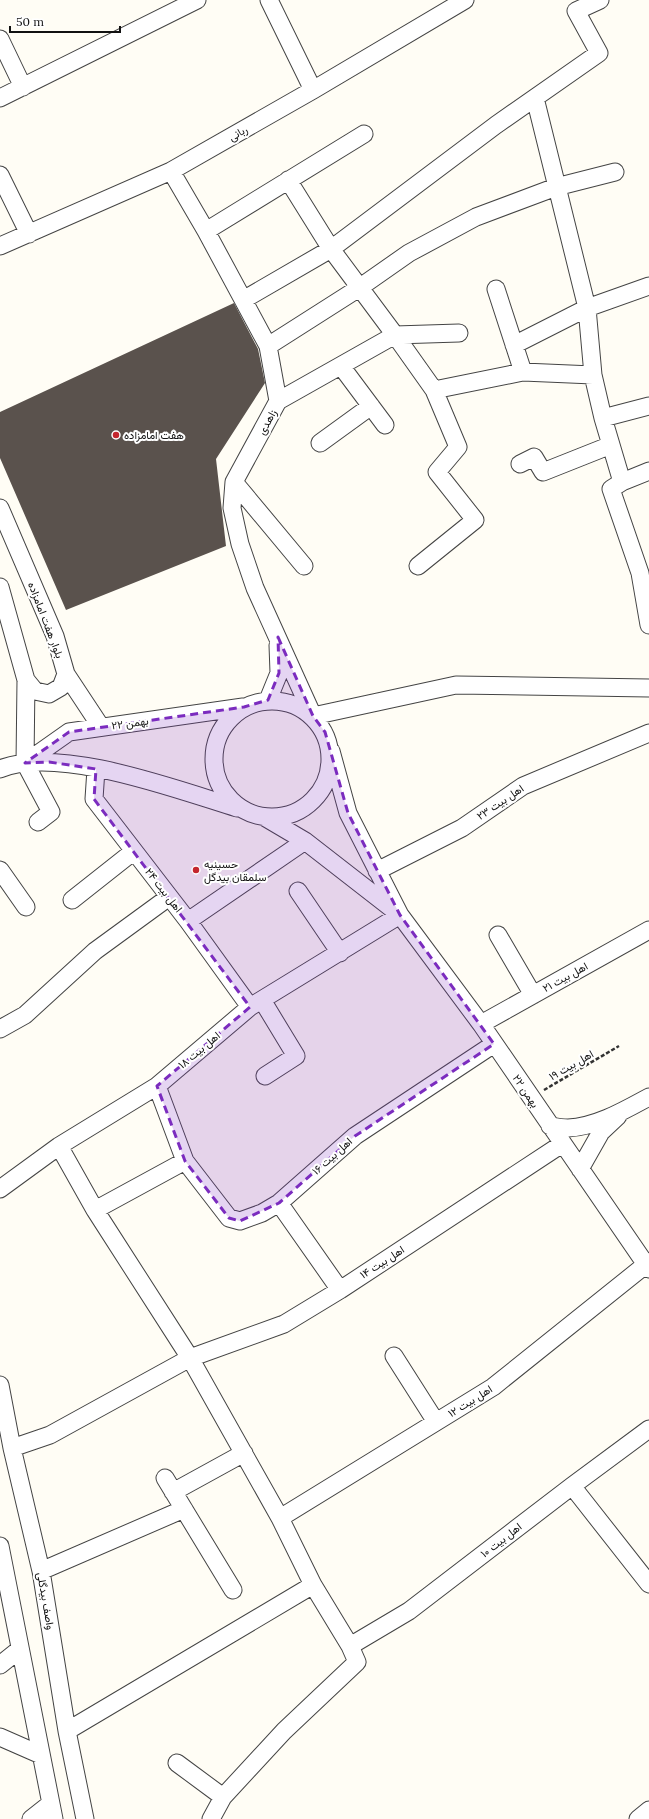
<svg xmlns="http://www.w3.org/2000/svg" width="649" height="1819" viewBox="0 0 649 1819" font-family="Lora,Vazirmatn,serif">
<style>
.building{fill:#5a524d}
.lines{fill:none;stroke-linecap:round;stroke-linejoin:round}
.minor-casing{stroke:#444;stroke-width:19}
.path{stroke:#333;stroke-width:2.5;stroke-dasharray:4 2;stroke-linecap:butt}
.minor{stroke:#fff;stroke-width:17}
.marked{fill:#7b2cbf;fill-opacity:0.2;stroke:#7b2cbf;stroke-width:3;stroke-dasharray:8 5;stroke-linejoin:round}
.poi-dot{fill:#c4262e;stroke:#fff;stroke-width:1.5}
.labels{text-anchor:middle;stroke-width:4;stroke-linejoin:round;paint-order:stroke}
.street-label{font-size:11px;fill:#111;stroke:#fff}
.poi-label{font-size:11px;fill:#111;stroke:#fff;text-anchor:start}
</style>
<rect width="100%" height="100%" fill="#fffdf5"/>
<path class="building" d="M234 303 258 349 265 383 216 459 226 546 66 610 0 458V412Z"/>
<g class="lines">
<g class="minor-casing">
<path id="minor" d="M269 0 313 90
M0 39 23 87
M0 98 197 0
M171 171 206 231 268 346 278 401 234 482 232 508 240 544 255 588 313 716 456 685 649 688
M0 175 29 234
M288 180 331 249 395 335 459 333
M206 231 364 134
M0 246 171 171 313 90 465 0
M496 289 523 372
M243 300 331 249 496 125 599 53 576 11 600 0
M514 345 587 308 649 286
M268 346 359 288 409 253 476 217 556 187 615 172
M341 366 385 425
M593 375 603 418 622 482 649 471
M278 401 395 335 434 390 523 372 593 375 587 308 535 98
M603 418 649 406
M320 443 371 406
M520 464 534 457 543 472 611 445
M234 482 304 566
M622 482 611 489 640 573 649 625
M0 508 55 636 66 674 101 727
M418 566 475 520 437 472 458 447 434 390
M0 587 26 680 25 763 51 812 38 822
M26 680 35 691 49 694 61 687 66 674
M268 700 279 673 278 645
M214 759a58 58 0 1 1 116 0a58 58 0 1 1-116 0Z
M331 751 348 813 400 915 481 1024 649 1269
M25 763 69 732 243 707
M0 769C58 745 178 790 237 808
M96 769 94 799 188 921 250 1007
M266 818 305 841 395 911
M0 870 26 907
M377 871 462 828 523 786 649 733
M298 891 340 953
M72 900 134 851
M188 921 305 841
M498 935 533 995
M262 1000 296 1056 265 1076
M481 1024 649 930
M0 1029 25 1015 95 951 169 897
M550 1126C556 1127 563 1128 568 1128 596 1127 625 1110 649 1097
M59 1146 95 1210 185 1161 157 1086
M185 1161 229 1218 240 1221 262 1213 279 1203 355 1136 494 1044
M580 1169 601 1132 618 1116
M0 1189 59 1146 157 1086 250 1007 400 915
M279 1203 340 1290
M394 1356 436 1422
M0 1385 12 1448 41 1571 67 1731 85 1819
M12 1448 50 1435 190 1358 284 1324 340 1290 562 1144
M165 1478 233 1590
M572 1486 649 1584
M173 1492 244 1453
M280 1518 493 1387 649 1262
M0 1546 54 1819
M41 1571 184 1509
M350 1646 409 1611 572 1486 649 1429
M0 1665 20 1649
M67 1731 313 1585 280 1518 190 1358 95 1210
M0 1737 41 1755
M177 1763 223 1797
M31 1819 50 1804
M211 1819 223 1797 284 1731 357 1662 350 1646 313 1585
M638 1819 649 1810"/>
</g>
<path class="path" d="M544 1090 619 1046"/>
<use href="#minor" class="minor"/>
</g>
<path class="marked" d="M278 637 313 716 325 732 348 813 400 915 494 1044 355 1136 279 1203 240 1221 229 1218 185 1161 157 1086 250 1007 94 799 96 769 49 762 25 763 69 732 244 707 268 700 279 673Z"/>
<g class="poi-dot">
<circle cx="116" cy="435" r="4"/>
<circle cx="196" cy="870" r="4"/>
</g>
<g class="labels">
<g class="street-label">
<text transform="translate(238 133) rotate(-30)" y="4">ربانی</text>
<text transform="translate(267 422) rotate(-61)" y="4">زاهدی</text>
<text transform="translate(46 620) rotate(69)" y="4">بلوار هفت امامزاده</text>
<text transform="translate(130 723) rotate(-8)" y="4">۲۲ بهمن</text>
<text transform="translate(500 802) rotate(-34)" y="4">اهل بیت ۲۳</text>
<text transform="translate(164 890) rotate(52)" y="4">اهل بیت ۲۴</text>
<text transform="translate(565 977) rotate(-29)" y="4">اهل بیت ۲۱</text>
<text transform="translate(199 1050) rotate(-40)" y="4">اهل بیت ۱۸</text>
<text transform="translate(571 1065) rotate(-30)" y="4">اهل بیت ۱۹</text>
<text transform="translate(526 1091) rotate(56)" y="4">۲۲ بهمن</text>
<text transform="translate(332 1156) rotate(-42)" y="4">اهل بیت ۱۶</text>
<text transform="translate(382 1262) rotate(-33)" y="4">اهل بیت ۱۴</text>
<text transform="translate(470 1401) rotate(-32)" y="4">اهل بیت ۱۲</text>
<text transform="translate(501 1540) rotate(-38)" y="4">اهل بیت ۱۰</text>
<text transform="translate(46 1601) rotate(80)" y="4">واصف بیدگلی</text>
</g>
<g class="poi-label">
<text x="124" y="439">هفت امامزاده</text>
<text x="204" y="868">حسینیه<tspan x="204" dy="13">سلمقان بیدگل</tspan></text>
</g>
</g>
<path d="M10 26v6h110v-6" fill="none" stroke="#111111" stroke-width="2"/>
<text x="16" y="26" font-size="12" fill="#111111" stroke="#ffffff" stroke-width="3" paint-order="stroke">50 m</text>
</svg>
